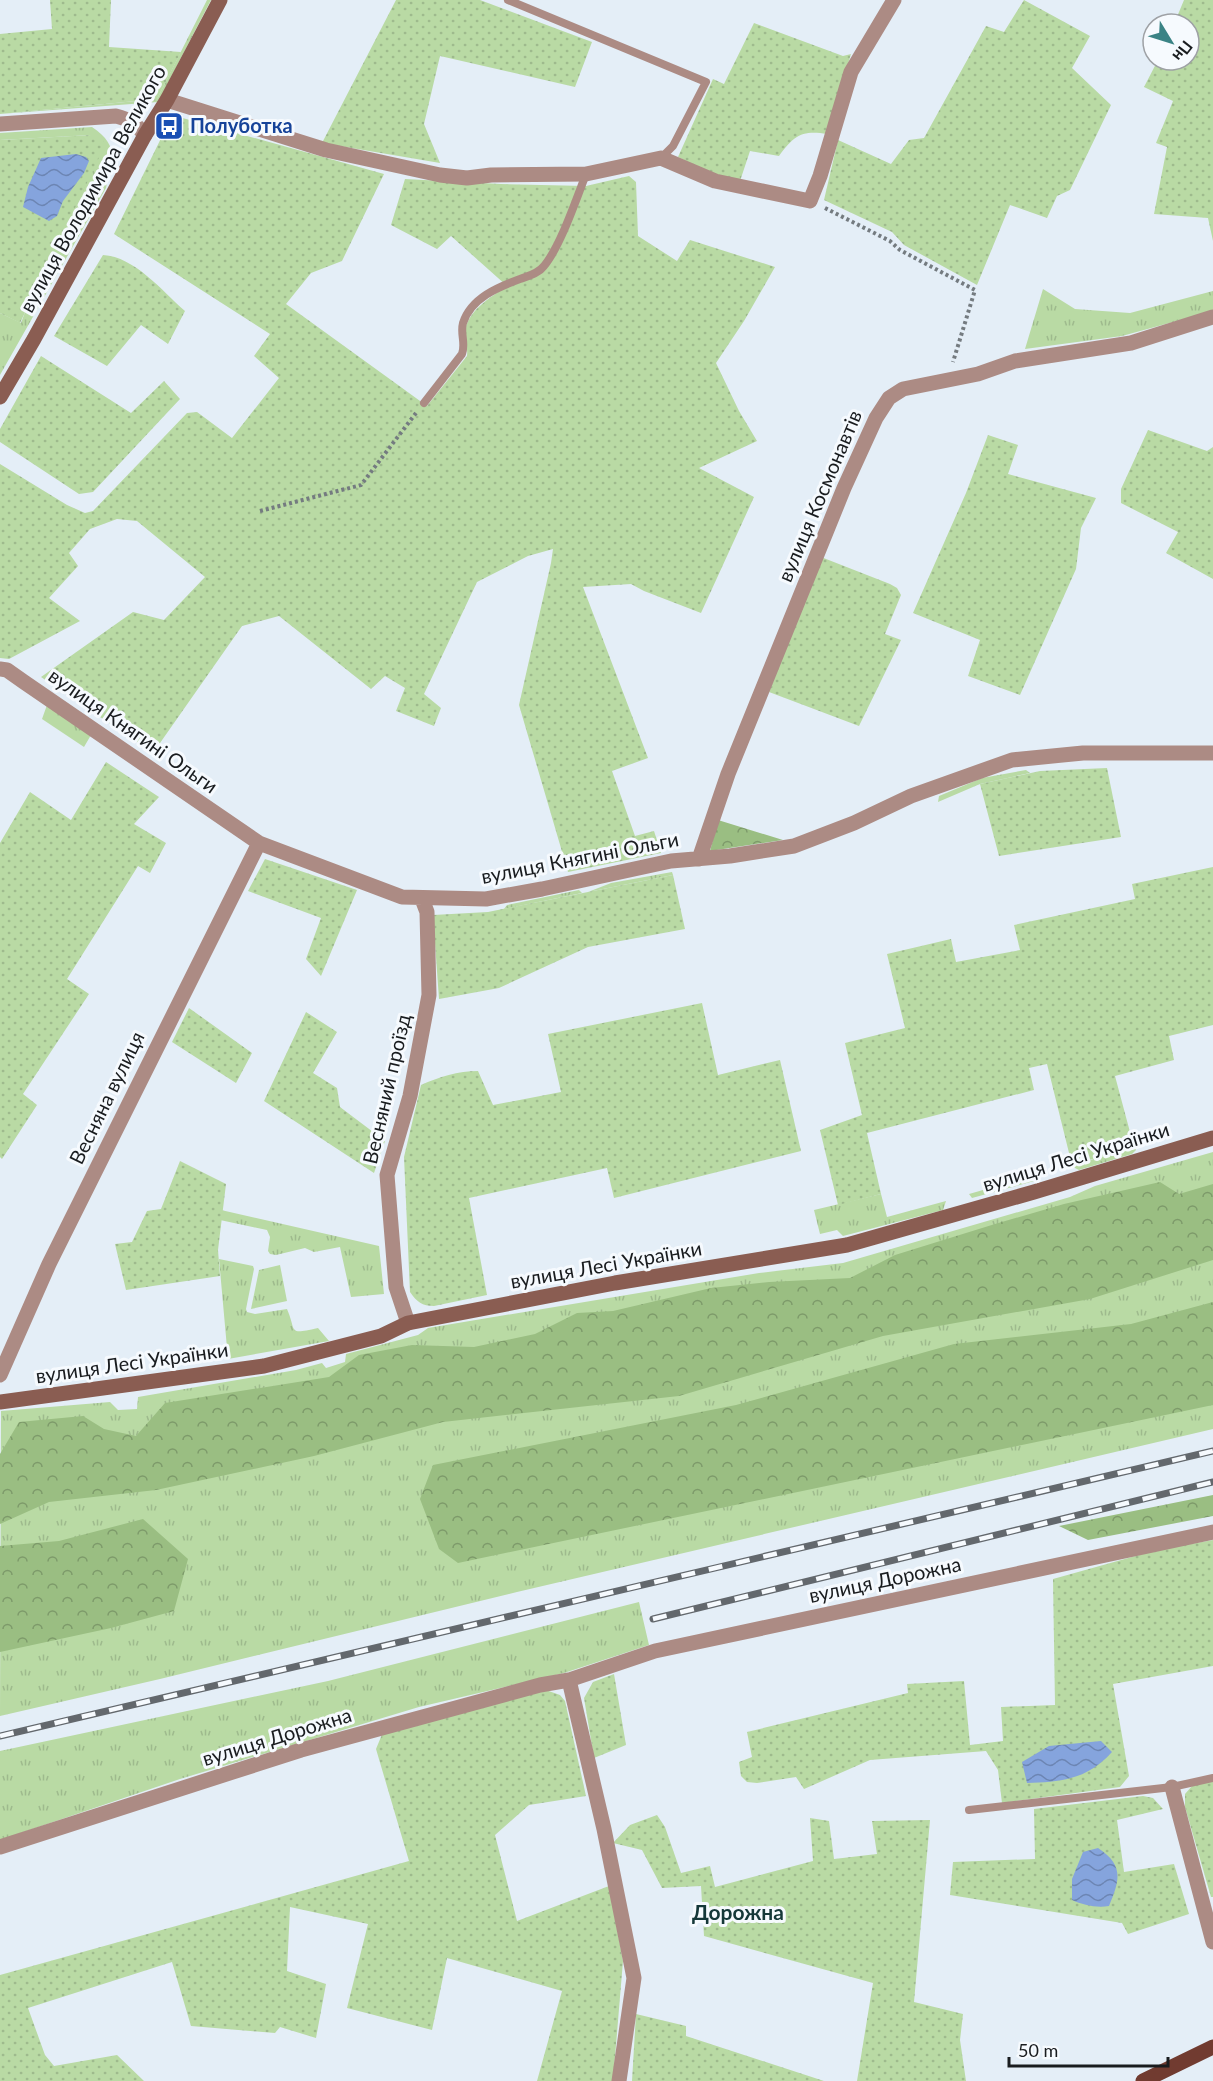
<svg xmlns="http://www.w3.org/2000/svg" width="1213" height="2081" viewBox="0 0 1213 2081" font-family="Lato,sans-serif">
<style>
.grass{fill:url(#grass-tufts)}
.forest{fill:url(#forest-crowns)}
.garden{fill:url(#garden-dots)}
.water{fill:url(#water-waves)}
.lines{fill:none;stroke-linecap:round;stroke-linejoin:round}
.path{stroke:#747b80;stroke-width:4;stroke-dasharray:3 3;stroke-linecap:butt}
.lane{stroke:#ac8b84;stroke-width:8}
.street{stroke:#ac8b84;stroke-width:15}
.secondary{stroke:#8a5d52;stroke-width:15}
.primary{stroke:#713b30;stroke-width:15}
.rail-casing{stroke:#63686d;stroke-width:7}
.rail{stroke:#f6fafe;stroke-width:4.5;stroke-dasharray:14;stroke-linecap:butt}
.labels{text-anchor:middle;stroke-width:6;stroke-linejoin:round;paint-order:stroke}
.transit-label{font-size:20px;font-weight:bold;fill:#164399;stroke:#f6fafe;text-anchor:start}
.street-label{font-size:20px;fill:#191c1f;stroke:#f6fafe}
.neighbourhood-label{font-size:21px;font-weight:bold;fill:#153839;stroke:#f6fafe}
</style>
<defs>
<pattern id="grass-tufts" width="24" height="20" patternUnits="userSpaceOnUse" patternTransform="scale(1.5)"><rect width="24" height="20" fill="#b9daa4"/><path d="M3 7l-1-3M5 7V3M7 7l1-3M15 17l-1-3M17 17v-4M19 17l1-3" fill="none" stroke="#9eba8d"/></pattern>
<pattern id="forest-crowns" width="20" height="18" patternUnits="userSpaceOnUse" patternTransform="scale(1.5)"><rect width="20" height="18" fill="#9abe82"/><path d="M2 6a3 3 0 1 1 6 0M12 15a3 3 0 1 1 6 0" fill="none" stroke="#7d9a6a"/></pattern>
<pattern id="garden-dots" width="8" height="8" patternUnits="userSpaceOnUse" patternTransform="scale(1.5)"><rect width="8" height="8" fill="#b9daa4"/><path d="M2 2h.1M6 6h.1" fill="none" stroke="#9eba8d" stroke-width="1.8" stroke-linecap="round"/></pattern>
<pattern id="water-waves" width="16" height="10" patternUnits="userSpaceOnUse" patternTransform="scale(1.5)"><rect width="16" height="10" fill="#85a4dd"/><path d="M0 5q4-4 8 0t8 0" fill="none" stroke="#6c85b3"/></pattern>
</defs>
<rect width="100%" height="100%" fill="#e4eef7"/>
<path class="grass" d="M207 0H211L158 102 0 114 157 99Z
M92 127C120 146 112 159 106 188L0 375V313L21 323 91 135 0 140V133Z
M1043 289 1075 309 1130 313 1213 291V311L1122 336 1025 349Z
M47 705 91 735 84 747 42 719Z
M1026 770 1030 773 980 784 938 802 939 796 982 778Z
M672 872 673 875 588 892 611 883Z
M579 890 582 893 504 909 507 905Z
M1136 1146V1150L1132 1154 1079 1170 1071 1166Z
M1213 1152V1429L517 1592 160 1679 0 1716 1 1411 110 1402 118 1410 137 1409 138 1397 296 1370 322 1363 326 1368 345 1362 346 1354 418 1335 428 1328 759 1273 843 1263 1070 1197 1095 1186Z
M1036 1175 1034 1181 972 1198 969 1194Z
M881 1194 887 1217 946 1201 943 1210 843 1236 837 1230 820 1234 814 1210Z
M221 1210 379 1246 384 1294 351 1297 340 1247 314 1252 305 1248 276 1255 270 1254 268 1251 270 1237 267 1230 220 1220Z
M219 1259 253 1266 254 1269 246 1309 247 1312 255 1314 287 1309C297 1332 287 1335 318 1328L329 1341 228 1359Z
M280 1265 287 1301 251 1309 259 1270Z
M639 1602 649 1645 564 1673 419 1707 180 1779 0 1840V1751L328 1681Z"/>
<path class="forest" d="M718 820 783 840 710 851Z
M1160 1182 1179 1194 1213 1184V1260L1090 1299 883 1336 679 1396 443 1422 314 1456 156 1490 49 1502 0 1524V1454L19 1422 83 1416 104 1429 136 1436 165 1403 329 1377 359 1355 412 1345 474 1347 535 1334 577 1313 613 1311 711 1288 769 1282 850 1278 895 1255 995 1224 1064 1204Z
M1213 1302V1405L458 1563 439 1549 420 1499 433 1465 736 1405 954 1344 1131 1324Z
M1213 1495V1516L1088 1540 1059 1526Z
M143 1519 188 1559 174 1611 111 1628 0 1652V1546L59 1541Z"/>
<path class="garden" d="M50 0H111L109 47 181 52 157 99 0 114V34L52 29Z
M396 0H480L592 42 575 87 440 56 424 124 440 163 322 143Z
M1024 0 1090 36 1072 68 1111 105 1070 190 1057 196 1047 218 1010 205 977 285 904 245 892 232 824 200 838 140 891 164 909 140 924 138 986 26 1004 32Z
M1184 0H1213V241L1208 218 1154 214 1167 147 1156 143 1173 101 1144 87 1158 60H1189V24H1174Z
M754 23 843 56 851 54 827 134C801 130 794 136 779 156L750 151 740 181 714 175 678 157 713 79 724 84Z
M179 117 384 174 342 261 311 273 286 304 427 406 467 356C468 348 465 340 465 332 467 311 491 297 507 286L451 236 437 249 391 225 405 179 501 184 586 186 629 176 636 182 638 236 677 261 690 240 775 267 744 321 716 363 739 411 757 441 699 468 754 497 701 613 644 591 631 584 583 587 648 758 612 771 635 836 654 831 661 853 568 872 519 705 551 563 553 549 528 556 477 582 424 694 441 708 434 726 396 711 405 688 385 676 371 689 279 616 242 626 153 753 41 677 133 612 164 620 205 577 137 521 117 519 90 529 69 553 78 566 49 598 80 621 9 659 0 658V464L67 505 85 513 93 511 187 413 197 412 232 438 279 378 254 356 270 334 114 234 170 120Z
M91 135 103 140 105 145 20 323 0 313V140Z
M103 255C135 257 161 290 185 311L168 344 141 325 107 366 54 336Z
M41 356 131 413 164 381 180 399 93 492 79 494 0 442V429Z
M1148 430 1207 451 1213 447V579L1166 553 1178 532 1121 503V489Z
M988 435 1018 445 1008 474 1096 498 1081 528 1076 569 1020 695 968 676 980 640 913 613 966 493Z
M821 557 890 584 897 588 901 595 885 634 901 640 859 726 769 692Z
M106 762 159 797 134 824 166 843 150 873 138 866 67 979 89 994 23 1094 37 1105 2 1159 0 1157V843L30 792 71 820Z
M1107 768 1121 837 999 856 980 784 1040 771Z
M265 859 357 890 321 976 306 959 321 918 248 891Z
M1213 867V1025L1169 1036 1174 1060 1115 1076 1134 1147 1072 1165 1047 1064 1029 1068 1034 1090 867 1133 881 1194 838 1205 820 1130 862 1115 845 1043 905 1028 887 954 951 939 956 962 1020 950 1014 925 1135 899 1132 884Z
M673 875 685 929 588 947 499 988 439 999 433 915 488 912Z
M702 1003 718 1075 780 1060 801 1151 614 1198 607 1168 469 1198 487 1295 434 1306C422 1306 417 1302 410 1292L404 1157 421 1085C439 1077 458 1071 478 1071L493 1105 561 1092 548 1034Z
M189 1008 252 1053 236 1083 172 1042Z
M306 1012 337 1032 313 1073 337 1088 340 1107 385 1141 374 1173 264 1101Z
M180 1161 226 1184 218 1250 220 1276 126 1290 115 1244 132 1242 147 1211 161 1209Z
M1213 1540V1666L1113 1684 1129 1776 1120 1787 1002 1803 998 1770 986 1751 870 1760 804 1789 796 1777 757 1783 747 1782 741 1776 739 1762 752 1757 747 1732 908 1693 907 1684 964 1681 970 1745 1003 1741 1001 1707 1055 1705 1053 1579 1157 1550Z
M614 1674 626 1745 594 1758 584 1698 593 1682Z
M543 1689 560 1695 565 1701 586 1796 529 1805 495 1835 517 1921 609 1886 623 1961 613 2081H537L562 1991 447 1958 432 2030 347 2008 368 1924 290 1907 287 1971 326 1984 316 2038 280 2027 275 2033 191 2026 172 1962 28 2008 45 2055 54 2066 117 2055 144 2081H0V1975L409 1861 376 1749 383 1732Z
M1213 1781V1897H1211L1185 1807V1794L1192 1786Z
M1143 1796 1153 1798 1163 1809 1117 1820 1124 1872 1174 1864 1189 1914 1128 1934 1122 1923 950 1895 953 1862 1035 1859 1034 1809Z
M657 1815 665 1827 681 1873 710 1866 715 1887 813 1861 810 1818 829 1821 834 1859 877 1854 872 1821 930 1820 914 2002 963 2014 960 2040 966 2081H857L873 1983 704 1936 701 1886 662 1888 642 1850 613 1843 630 1825Z
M636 2014 686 2026V2036L824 2081H632Z"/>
<path class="water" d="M76 154 86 157 89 161 84 173 63 201 57 216 49 221 23 207 28 187 41 158Z
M1101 1741 1112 1752C1088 1779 1062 1782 1027 1783L1022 1762 1049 1746Z
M1098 1848C1124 1865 1120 1880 1109 1906 1096 1908 1083 1905 1072 1900V1879L1083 1852Z"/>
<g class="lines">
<path class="path" d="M825 208 890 241 900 250 975 290 953 362
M260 511 361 485 416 413"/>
<path class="lane" d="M508 0 706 82 673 146 661 158
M424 403 462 354C466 343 460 334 463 323 471 298 498 287 520 279 528 276 538 274 544 266 560 247 576 200 586 174
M969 1810 1172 1787 1213 1778"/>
<path class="street" d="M167 100 326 150 440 175 467 178 491 175 586 174 661 158 715 181 810 201 820 176 851 72 894 0
M0 124 116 116C129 119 136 124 145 135
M0 669 7 670 24 682 259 843 402 897 486 899 542 889 671 861 730 856 794 846 854 823 911 796 1012 760 1083 753H1213
M699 859 728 774 844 488 876 418 889 398 903 389 978 374 1015 361 1131 343 1213 317
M408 1323 396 1287 387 1175 410 1096 429 995 427 912 422 899
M0 1375 49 1264 259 843
M569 1680 604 1829 634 1978 619 2081
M1172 1787 1213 1942
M0 1847 301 1750 540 1685 569 1680 655 1651 1213 1532"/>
<path class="secondary" d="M0 397 34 339 145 135 167 100 220 0
M0 1402 264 1366 381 1336 408 1323 615 1283 847 1245 1034 1192 1213 1138"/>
<path class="primary" d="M1143 2081 1213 2047"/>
<g class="rail-casing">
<path id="rail" d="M653 1619 1213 1482
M0 1736 1213 1451"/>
</g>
<use href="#rail" class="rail"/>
</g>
<defs>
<g id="bus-square" transform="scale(1.5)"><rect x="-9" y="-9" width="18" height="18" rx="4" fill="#1a4fb4" stroke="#f6fafe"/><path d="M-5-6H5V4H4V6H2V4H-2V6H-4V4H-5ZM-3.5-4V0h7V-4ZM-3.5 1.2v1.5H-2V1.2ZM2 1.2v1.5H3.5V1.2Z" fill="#fff"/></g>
</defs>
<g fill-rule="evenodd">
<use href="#bus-square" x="169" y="126"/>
</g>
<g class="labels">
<g class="transit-label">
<text x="190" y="133">Полуботка</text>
</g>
<g class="street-label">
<text transform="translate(93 189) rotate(-61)" y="7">вулиця Володимира Великого</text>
<text transform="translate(820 496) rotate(-67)" y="7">вулиця Космонавтів</text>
<text transform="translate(133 731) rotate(35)" y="7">вулиця Княгині Ольги</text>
<text transform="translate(580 858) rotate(-11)" y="7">вулиця Княгині Ольги</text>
<text transform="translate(387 1089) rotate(-77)" y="7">Весняний проїзд</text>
<text transform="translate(107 1098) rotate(-64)" y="7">Весняна вулиця</text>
<text transform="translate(1076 1157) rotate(-17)" y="7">вулиця Лесі Українки</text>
<text transform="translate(606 1265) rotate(-10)" y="7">вулиця Лесі Українки</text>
<text transform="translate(132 1363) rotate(-8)" y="7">вулиця Лесі Українки</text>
<text transform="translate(885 1580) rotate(-12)" y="7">вулиця Дорожна</text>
<text transform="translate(277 1737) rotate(-17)" y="7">вулиця Дорожна</text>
</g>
<g class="neighbourhood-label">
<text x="738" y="1920">Дорожна</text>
</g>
</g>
<g transform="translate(1171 42) rotate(128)"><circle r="28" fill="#f6fafe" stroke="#9ea1a5" stroke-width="1.5"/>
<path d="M0-4.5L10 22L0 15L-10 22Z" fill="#3a8385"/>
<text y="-9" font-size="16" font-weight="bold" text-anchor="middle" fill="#191c1f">Пн</text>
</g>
<path d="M1009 2057v9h159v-9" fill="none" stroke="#191c1f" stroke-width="3"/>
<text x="1018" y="2057" font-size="18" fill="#191c1f" stroke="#f6fafe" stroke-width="4.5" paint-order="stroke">50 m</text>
</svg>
